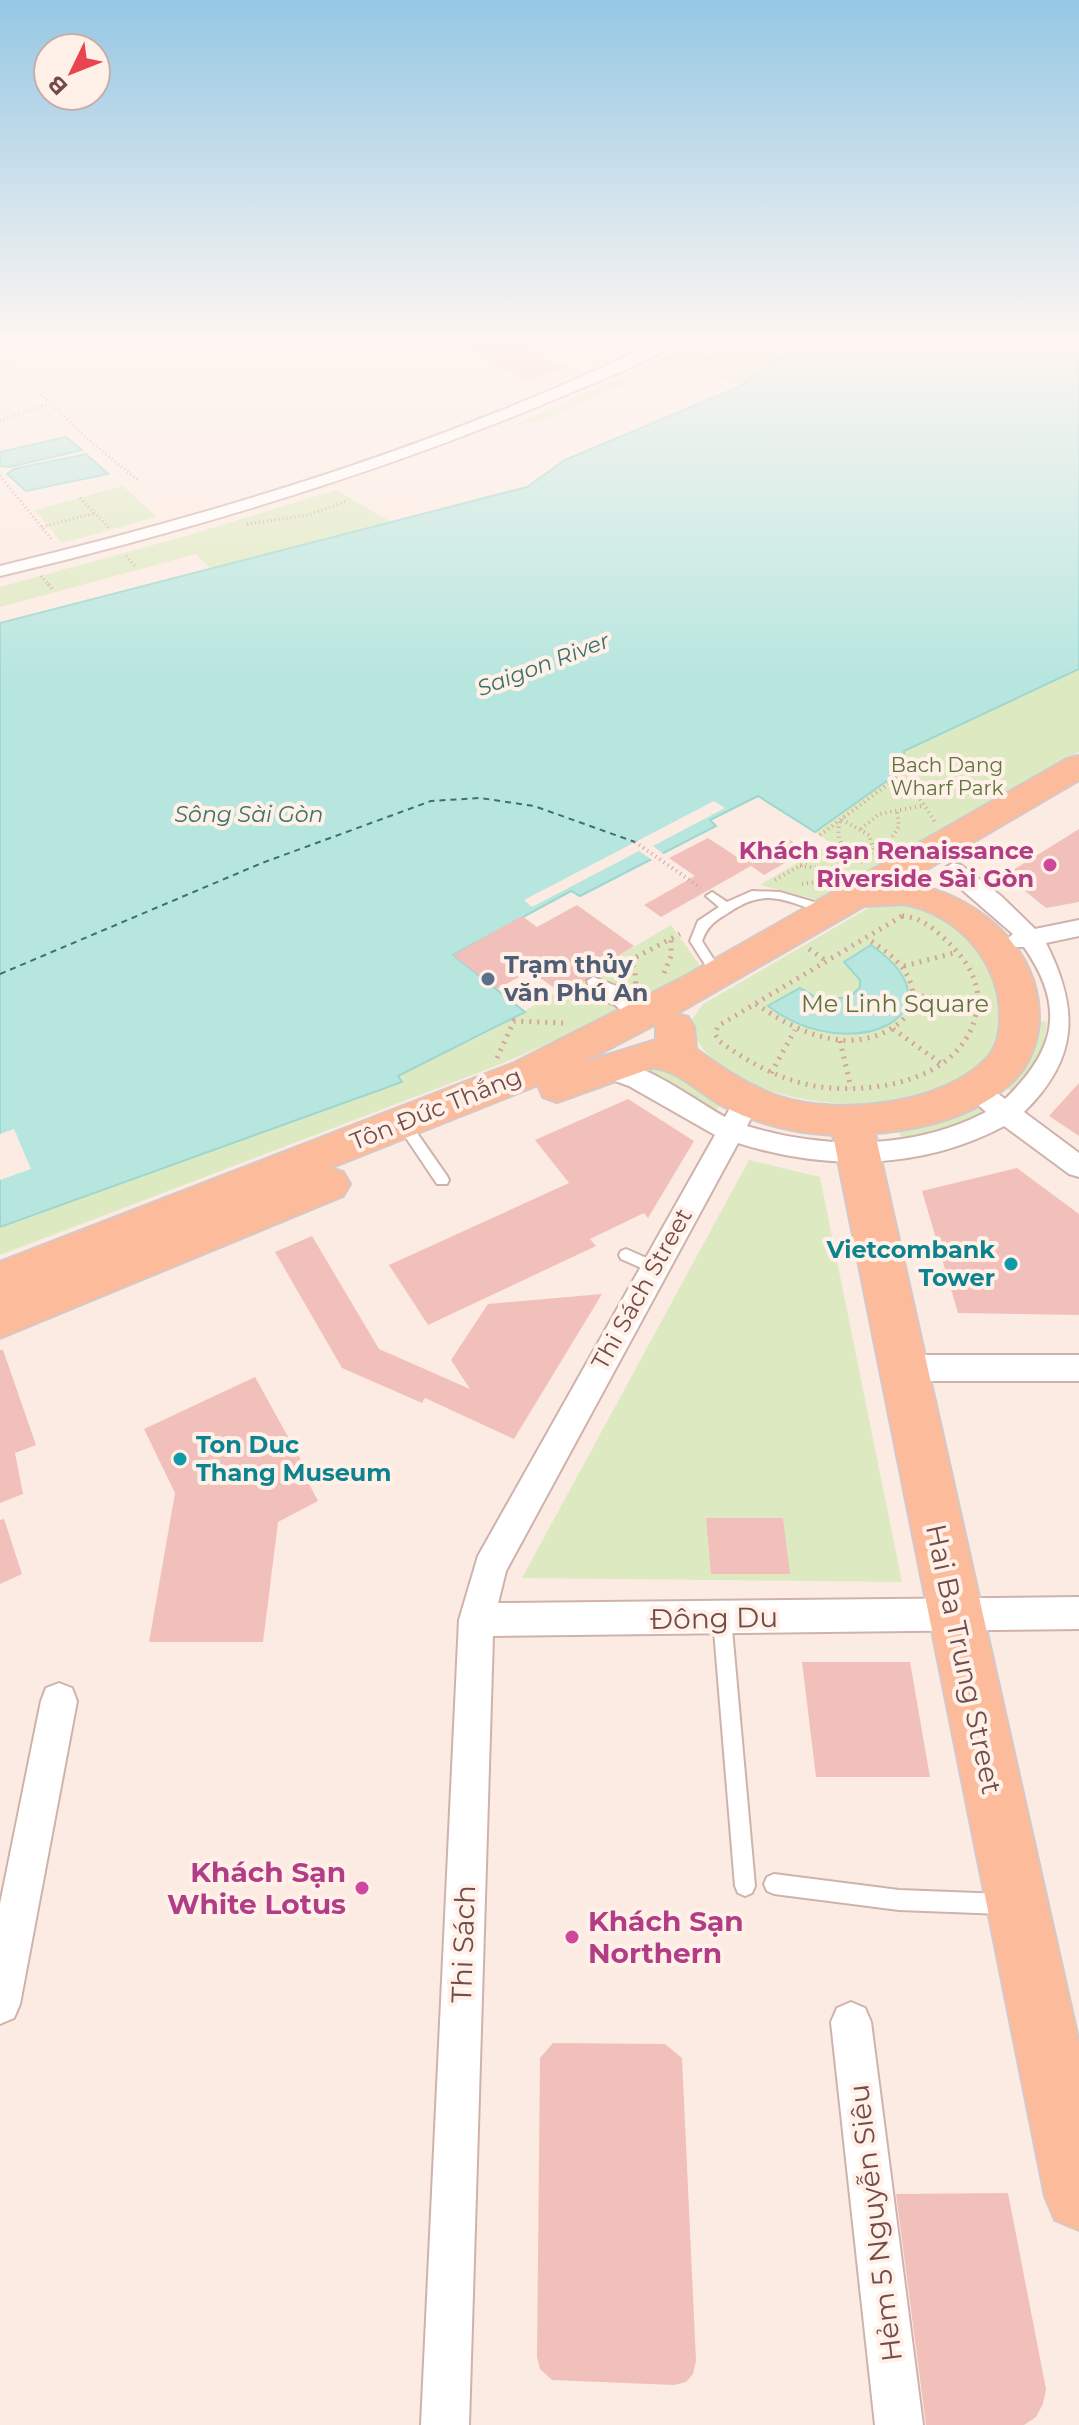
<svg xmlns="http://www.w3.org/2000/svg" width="1079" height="2425" viewBox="0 0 1079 2425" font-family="Montserrat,sans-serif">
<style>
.green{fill:#ddeac1}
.water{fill:#b7e6df;stroke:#9dd7d0;stroke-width:2}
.pier{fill:#fcebe2}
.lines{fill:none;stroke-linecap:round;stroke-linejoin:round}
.ferry{stroke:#3a736b;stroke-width:2;stroke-dasharray:6 5;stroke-linecap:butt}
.building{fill:#f2c0ba}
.service-casing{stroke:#d0b2ac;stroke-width:4}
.minor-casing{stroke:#d0b2ac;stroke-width:4}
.primary-casing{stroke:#d5c9c8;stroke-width:4}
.path-far2{stroke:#d6a39d;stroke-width:3;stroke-dasharray:1 3;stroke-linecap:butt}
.path-far1{stroke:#d6a39d;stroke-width:4;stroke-dasharray:1 4;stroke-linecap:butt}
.path{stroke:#d6a39d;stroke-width:5;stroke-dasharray:2 6;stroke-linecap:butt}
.service{fill:#fff;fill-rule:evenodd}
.minor{fill:#fff;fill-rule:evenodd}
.primary{fill:#fcbb9a;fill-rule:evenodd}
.hotel-dot{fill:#d1479c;stroke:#fff0e8;stroke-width:3}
.service-dot{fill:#5c6f8a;stroke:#fff0e8;stroke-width:3}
.culture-dot{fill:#0f9aa8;stroke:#fff0e8;stroke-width:3}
.labels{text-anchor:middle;stroke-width:8;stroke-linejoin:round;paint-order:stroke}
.far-park-label{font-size:20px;fill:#5e743e;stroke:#fff0e8}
.far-water-label{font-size:22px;font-style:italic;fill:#3a736b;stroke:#fff0e8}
.hotel-label{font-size:24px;font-weight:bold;fill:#b23c85;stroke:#fff0e8;text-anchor:end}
.service-label{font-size:24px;font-weight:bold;fill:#4e5e75;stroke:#fff0e8;text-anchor:start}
.park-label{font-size:24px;fill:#5e743e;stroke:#fff0e8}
.street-label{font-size:24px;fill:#744b48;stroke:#fff0e8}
.culture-label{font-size:24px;font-weight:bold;fill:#0d838f;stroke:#fff0e8;text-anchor:end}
.near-street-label{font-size:28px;fill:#744b48;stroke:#fff0e8}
.near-hotel-label{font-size:28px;font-weight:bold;fill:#b23c85;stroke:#fff0e8;text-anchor:end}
</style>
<rect width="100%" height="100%" fill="#fcebe2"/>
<path class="green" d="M698 342H800L741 386 672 362 552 417 510 427Z
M123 486 157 517 62 543 35 510Z
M336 490 391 522 211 569 196 554 0 607V587L179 538Z
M1079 669V752L818 900 760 885 831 843 815 832 905 768 904 752Z
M886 902C897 903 912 901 923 905 949 914 970 938 986 960 999 977 999 990 1000 1011 1011 1136 715 1130 690 1022L703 1004 872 906Z
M671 925 701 967 590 1025 501 1064 0 1255V1227L401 1082 397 1077 489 1032Z
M1033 1020 1047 1022 1041 1058 1015 1094 1002 1085Z
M651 1064 668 1069 723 1104 715 1111 654 1074 633 1068Z
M977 1101 987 1111 942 1132 902 1138 896 1127Z
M749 1160 820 1177 902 1582 522 1578Z"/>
<path class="water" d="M800 342H1079V669L904 751 905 768 815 832 758 796 710 820 716 826 580 896 571 891 453 955 525 1012 398 1076 402 1082 0 1227V623L527 487 565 460 741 386Z
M66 437 82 450 10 467 0 466V452Z
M86 454 108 474 26 491 7 474 14 469Z
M871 945C970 1014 850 1069 768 1006L800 988 821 1000 850 997 860 987V980L844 962Z"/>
<path class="pier" d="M714 801 725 808 653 846 666 856 655 862 639 851 532 907 524 900Z
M14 1129 31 1169 0 1180V1134Z"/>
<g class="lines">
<path class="ferry" d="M0 974 262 863 431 801 480 798 534 806 635 842"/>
</g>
<path class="building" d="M457 342H518L567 368 526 381Z
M1079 829V902L1046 908 1005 875Z
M785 837 807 850 764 875 744 861Z
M708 838 751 866 661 917 644 905 695 876 669 858Z
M577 905 634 946 618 956 622 959 563 994 530 971 497 989 453 955 522 916 537 927Z
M1079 1083V1136L1049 1116Z
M628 1099 694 1141 648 1218 644 1213 590 1239 596 1246 428 1325 389 1265 569 1183 535 1140Z
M1017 1168 1079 1214V1315L958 1313 922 1191Z
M312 1236 379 1349 470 1389 451 1360 488 1304 602 1294 514 1439 425 1398 422 1403 342 1368 275 1252Z
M0 1350H3L36 1445 15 1453 23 1494 0 1503Z
M255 1377 313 1482 309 1484 318 1501 278 1522 263 1642H149L175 1493 144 1429Z
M706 1518H783L790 1574H711Z
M4 1519 22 1574 0 1584V1520Z
M802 1662H910L930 1777H816Z
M553 2043 665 2044 682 2058 696 2361 693 2374 686 2382 674 2385 552 2380 540 2369 537 2357 540 2058Z
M1008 2193 1046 2389 1043 2404 1036 2417 1024 2425H926L896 2194Z"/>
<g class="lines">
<g class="service-casing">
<path id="service" d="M752 891 780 892 831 907 833 910 827 914C788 903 769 886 731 911 717 920 708 924 702 941L723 974 721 977H713L690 941 698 921 719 907 706 896 712 892 727 902Z
M593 977 619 987 624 1000 641 1014 643 1017 641 1020H633L615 1005 592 996 587 981Z
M403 1118 408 1120 447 1176 449 1180 447 1184H437L398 1126 396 1123Z
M626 1249 658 1263 660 1267 658 1271 653 1273 621 1259 619 1255 621 1251Z
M722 1610 728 1612 731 1618 755 1886 752 1893 745 1896 738 1893 735 1886 713 1618 716 1612Z
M774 1874 899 1890 1003 1894 1010 1897 1013 1904 1010 1911 1003 1914 899 1910 774 1894 767 1891 764 1884 767 1877Z"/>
</g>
<g class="minor-casing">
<path id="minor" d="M656 342H674C654 361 593 383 565 395 384 472 192 530 0 576V566C223 512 449 443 656 342Z
M953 863 961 865 1001 896 1035 929 1079 920V936L1046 943C1079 1009 1079 1058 1024 1112L1079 1153V1177L1069 1174 1004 1126C922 1170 826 1171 738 1143L506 1571 498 1603 1079 1597V1629L493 1636 469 2425H421L459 1620 478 1556 715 1135 629 1086 596 1074 592 1068 596 1062C631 1051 694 1100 725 1117L738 1094H756L760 1101 747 1126C825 1150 913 1150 986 1112L962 1090 966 1083H984L1005 1099C1056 1050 1066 1007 1024 947H1009L1005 941 1013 934 945 875 942 870Z
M905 1355H1079V1381H905L894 1377 890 1368 894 1359Z
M59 1683 72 1688 77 1701 20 2004 14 2018 0 2024V1904L41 1701 46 1688Z
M851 2002 865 2008 871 2022 923 2425H875L831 2022 837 2008Z"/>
</g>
<g class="primary-casing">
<path id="primary" d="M1079 756V780L905 882C973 894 1039 944 1039 1018 1039 1039 1030 1064 1015 1079 979 1115 924 1129 875 1133L1079 2043V2230L1055 2220 1045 2196 833 1135C795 1133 757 1124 723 1106 699 1093 678 1069 652 1068L557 1102 543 1097 538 1085 330 1168 343 1172 350 1184 343 1196 0 1338V1262L514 1063 682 978 1067 759ZM904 904C959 914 1002 964 1000 1019 1000 1034 997 1047 987 1058 943 1105 839 1116 780 1097 750 1087 722 1068 696 1049L694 1027 688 1017 676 1014 864 906ZM656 1024V1040L582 1063Z"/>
</g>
<path class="path-far2" d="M0 356 90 441 138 480
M694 367 738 342
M0 421 49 404
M0 476 53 541
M80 498 110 529
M247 524 308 515 347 501
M42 527 95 513
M126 556 136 567
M41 576 50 586"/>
<path class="path-far1" d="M48 584 53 590
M861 829 879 814 921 806
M820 835 903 773 935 822
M635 842 701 888
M887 845 899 826 897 810
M863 862C845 852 833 840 841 819L869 835 873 848 869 858
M800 866 845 871
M775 880 812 859 843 849
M802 884 827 880"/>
<path class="path" d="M902 916C922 917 935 930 949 943 968 962 983 985 976 1014 962 1076 887 1092 831 1088 789 1085 752 1065 719 1041L715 1034 718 1026Z
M809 949 828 962
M629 959 635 970 636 989
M904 966 958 952
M608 972 680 934
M664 973 671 956V940
M914 995 979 1003
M566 998 579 990
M756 1004C781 1021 809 1037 840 1040 876 1044 931 1019 907 975 899 959 882 949 867 938
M893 1029 942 1064
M840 1041 851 1088
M497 1058 514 1021 563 1023
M771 1073 795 1030"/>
<use href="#service" class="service"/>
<use href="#minor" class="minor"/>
<use href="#primary" class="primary"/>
</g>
<linearGradient id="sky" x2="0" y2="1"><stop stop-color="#94c8e4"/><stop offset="0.5" stop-color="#fef6f2"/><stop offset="1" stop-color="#fef6f2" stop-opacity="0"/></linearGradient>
<rect width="1079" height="681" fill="url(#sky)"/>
<g class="hotel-dot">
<circle cx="1050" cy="865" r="8"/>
<circle cx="362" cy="1888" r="8"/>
<circle cx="572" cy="1937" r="8"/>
</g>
<circle class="service-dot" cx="488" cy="979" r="8"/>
<g class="culture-dot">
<circle cx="1011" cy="1264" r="8"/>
<circle cx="180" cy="1459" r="8"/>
</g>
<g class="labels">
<g class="far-park-label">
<text x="947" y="772">Bach Dang<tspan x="947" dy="23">Wharf Park</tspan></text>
</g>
<g class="far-water-label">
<text transform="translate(543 664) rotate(-21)" y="8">Saigon River</text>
<text x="249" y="822">Sông Sài Gòn</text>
</g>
<g class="hotel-label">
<text x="1034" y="859">Khách sạn Renaissance<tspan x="1034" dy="28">Riverside Sài Gòn</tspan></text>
</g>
<g class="service-label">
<text x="504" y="973">Trạm thủy<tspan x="504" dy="28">văn Phú An</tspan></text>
</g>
<g class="park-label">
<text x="895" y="1012">Me Linh Square</text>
</g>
<g class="street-label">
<text transform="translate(436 1109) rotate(-22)" y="8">Tôn Đức Thắng</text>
<text transform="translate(642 1289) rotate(-61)" y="8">Thi Sách Street</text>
</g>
<g class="culture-label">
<text x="995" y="1258">Vietcombank<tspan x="995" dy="28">Tower</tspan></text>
<text x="196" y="1453" text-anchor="start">Ton Duc<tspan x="196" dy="28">Thang Museum</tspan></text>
</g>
<g class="near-street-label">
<text transform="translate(714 1618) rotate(-1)" y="10">Đông Du</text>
<text transform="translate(964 1659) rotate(78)" y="10">Hai Ba Trung Street</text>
<text transform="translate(463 1944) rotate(-88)" y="10">Thi Sách</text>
<text transform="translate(875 2223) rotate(-97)" y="10">Hẻm 5 Nguyễn Siêu</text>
</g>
<g class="near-hotel-label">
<text x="346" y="1882">Khách Sạn<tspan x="346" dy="32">White Lotus</tspan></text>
<text x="588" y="1931" text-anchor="start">Khách Sạn<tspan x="588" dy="32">Northern</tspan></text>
</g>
</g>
<g transform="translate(72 72) rotate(227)"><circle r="38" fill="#fff0e8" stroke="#c7aea8" stroke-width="2"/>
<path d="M0-6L14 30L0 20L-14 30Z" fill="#e74651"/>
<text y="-12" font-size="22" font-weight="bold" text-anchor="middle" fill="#744b48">B</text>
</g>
</svg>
